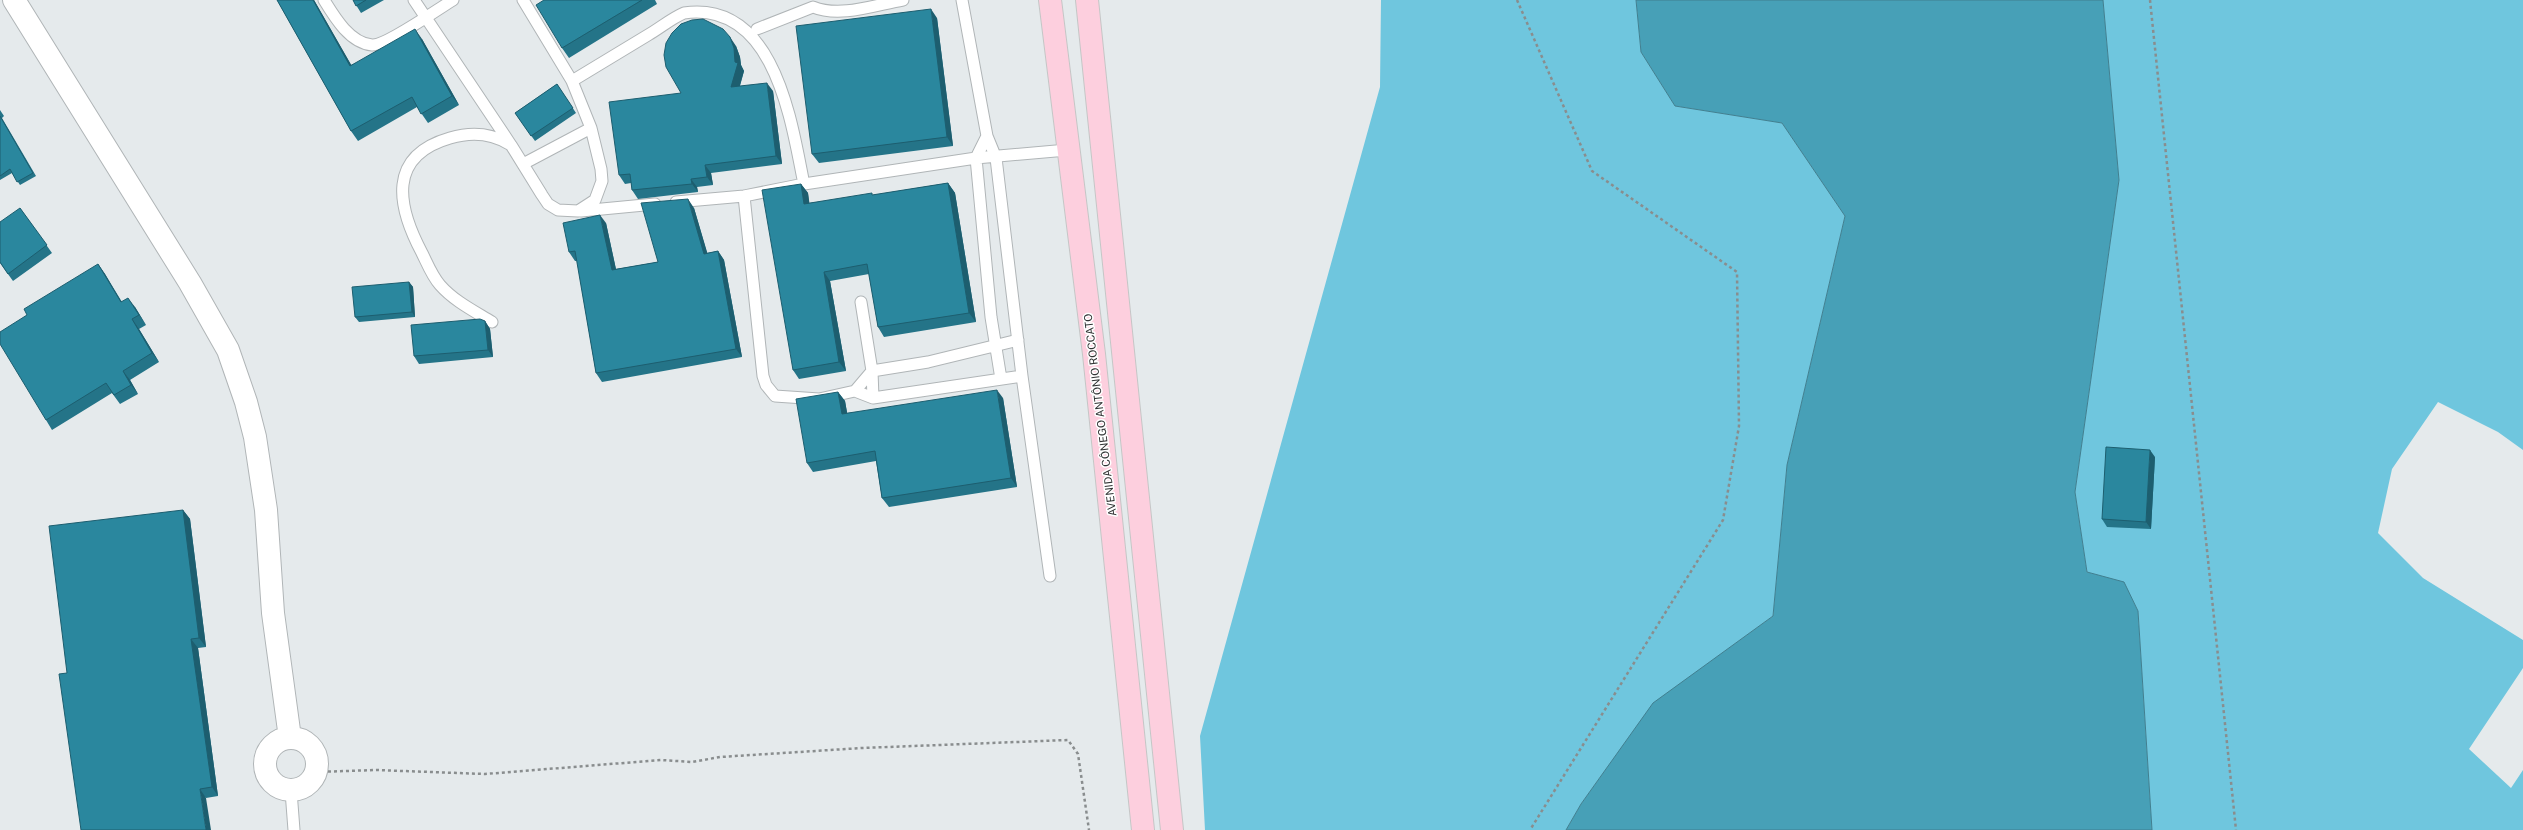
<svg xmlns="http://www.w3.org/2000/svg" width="2523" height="830" viewBox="0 0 2523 830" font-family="'Public Sans',sans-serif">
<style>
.forest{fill:#6fc6de}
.water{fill:#47a0b7;stroke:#407f90}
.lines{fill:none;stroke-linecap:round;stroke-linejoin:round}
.service-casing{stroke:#b0b5b7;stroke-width:13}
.minor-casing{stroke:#b0b5b7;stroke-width:24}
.primary-casing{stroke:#c5c6c6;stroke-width:24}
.path{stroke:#898d8e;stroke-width:2.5;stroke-dasharray:3 3;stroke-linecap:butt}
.service{stroke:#fff;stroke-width:11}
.minor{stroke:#fff;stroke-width:22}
.primary{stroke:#fdcfde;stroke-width:22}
.wall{fill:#247488}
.shaded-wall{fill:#1d5e6f}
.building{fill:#2a879e;stroke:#1d5e6f}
.labels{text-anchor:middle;stroke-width:3;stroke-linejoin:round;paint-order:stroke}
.street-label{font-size:11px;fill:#313334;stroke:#fff}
</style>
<rect width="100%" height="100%" fill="#e5eaec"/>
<path class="forest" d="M1381 0H1636L1641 52 1675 106 1782 123 1845 216 1787 465 1773 616 1653 704 1581 804 1566 830H1205L1200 736 1380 87Z
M2103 0H2523V450L2498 432 2438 402 2392 469 2378 533 2423 578 2523 640V668L2469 749 2511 788 2523 770V830H2152L2138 611 2124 583 2087 572 2075 492 2119 180Z"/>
<path class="water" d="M1636 0H2103L2119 180 2075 492 2087 572 2124 582 2138 611 2152 830H1566L1581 804 1653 703 1773 616 1787 465 1845 216 1782 123 1675 106 1641 52Z"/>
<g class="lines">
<g class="service-casing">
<path id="service" d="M324 0C335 18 350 43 372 45 386 46 438 9 453 0
M414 0 511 145 542 195 548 204 558 210 578 211 595 200 602 181 601 169 591 128 572 81 523 0
M962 0 987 136 996 158 1022 376 1050 576
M757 29 813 7C840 18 875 5 903 0
M572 81C598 65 623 50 648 35 660 28 672 18 684 13 777 0 792 128 804 184
M987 136 976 158 991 317 1001 379
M523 164 591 128
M744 196 763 376 766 385 775 396 819 399 855 391 873 398 1022 376
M676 202 744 196 804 184 976 158 1067 150
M581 211 655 204
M861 302 872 371 873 398
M492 322C474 311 454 301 440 285 432 276 427 263 422 253 397 206 387 156 450 138 470 132 491 133 509 144
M855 391 872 371 928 362 1018 340
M291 791 294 830"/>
</g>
<g class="minor-casing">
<path id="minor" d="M14 0 190 283 228 350 246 402 255 437 266 510 273 613 290 738
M265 764a26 26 0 1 1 52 0a26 26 0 1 1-52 0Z"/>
</g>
<g class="primary-casing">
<path id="primary" d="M1050 0 1094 354 1143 830
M1087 0 1172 830"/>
</g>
<path class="path" d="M1517 0 1592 171 1737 272 1739 426 1723 520 1530 830
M2150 0 2236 830
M316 772 376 770 485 774 661 760 692 762 720 757 862 748 1068 740 1078 754 1089 830"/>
<use href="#service" class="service"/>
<use href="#minor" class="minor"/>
<use href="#primary" class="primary"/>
</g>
<path class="wall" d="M277 0H314L351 65 422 39 459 105 428 123 417 107 358 141 351 131Z
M353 0H384L361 13Z
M544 0H655L657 4 569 58 562 48Z
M937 18 953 146 819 163 812 154Z
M736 46 740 57 741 65 744 71 740 86 773 91 782 164 711 173 713 185 697 187 698 192 638 199 632 190 631 183 625 184 619 175 681 93Z
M557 84 576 113 535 141 515 113Z
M0 110 4 116 2 118 36 176 20 185 12 173 0 180Z
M948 183 955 193 976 322 884 337 878 327 869 274 830 281 846 371 799 379 793 370 801 184 808 193 809 203 873 195Z
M20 208 52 253 13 281 0 263Z
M694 208 707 253 718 251 724 260 742 357 602 382 596 373 577 261H575L569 252 606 223 616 269 658 262Z
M98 264 105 274 122 302 135 307 146 325 139 329 159 362 130 380 138 394 120 404 112 393 52 430 46 420Z
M409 282 413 287 415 317 359 322 355 317Z
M485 321 490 329 493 357 419 364 414 356Z
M838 392 845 401 847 413 1003 398 1017 487 889 507 882 498 876 461 813 472 807 463Z
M2155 457 2151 529 2107 527 2102 519Z
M183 510 190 519 206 647 198 648 218 796 206 798 67 673Z"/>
<path class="shaded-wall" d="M313 0H314L357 75 350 66Z
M931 9 937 18 953 146 947 137Z
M415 29 422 39 459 105 452 96Z
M730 37 736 46 740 57 741 65 744 71 737 95 731 87 735 62Z
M767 83 773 91 782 164 776 156Z
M705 165 711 173 713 185 707 177Z
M691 179 697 187 698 192 692 184Z
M948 183 955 193 976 322 969 313Z
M801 184 808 193 811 214 804 204Z
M688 199 694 208 710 262 704 254Z
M600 215 606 223 618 279 612 270Z
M718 251 724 260 742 357 736 349Z
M98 264 105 274 127 312 121 302Z
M824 272 830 281 846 371 839 362Z
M409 282 413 287 415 317 412 312Z
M128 298 135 307 146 325 139 315Z
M132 319 139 329 159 362 152 353Z
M485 321 490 329 493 357 488 350Z
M123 371 130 380 138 394 131 385Z
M997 390 1003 398 1017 487 1011 478Z
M838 392 845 401 849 423 842 414Z
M2150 450 2155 457 2151 529 2146 522Z
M183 510 190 519 206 647 199 638Z
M191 639 198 648 218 796 212 787Z
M200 789 206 798 211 830H206Z"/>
<path class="building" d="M277 0H313L350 66 415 29 452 96 421 114 412 97 351 131Z
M353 0H366L356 6Z
M544 0H642L562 48 536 5Z
M931 9 947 137 812 154 796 26Z
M703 19 723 29 730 37 734 48 735 62 738 63 731 87 767 83 776 156 705 165 707 177 691 179 692 184 632 190 630 174 619 175 609 102 681 93 666 67 664 55 666 43 672 33 681 24 692 20Z
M557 84 573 108 531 136 515 113Z
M0 116 33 173 17 182 10 169 0 176Z
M948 183 969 313 878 327 867 264 824 272 839 362 793 370 762 190 801 184 804 204 872 193V195Z
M688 199 704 254 718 251 736 349 596 373 575 251 569 252 563 223 600 215 612 270 658 262 641 203Z
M20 208 47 245 8 274 0 262V222Z
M98 264 121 302 128 298 139 315 132 319 152 353 123 371 131 385 114 395 106 383 46 420 0 344V332L27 315 24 309Z
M409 282 412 312 355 317 352 287Z
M480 319 485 321 488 350 414 356 411 325Z
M997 390 1011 478 882 498 875 451 807 463 796 399 838 392 842 414Z
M2106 447 2150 450 2146 522 2102 519Z
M183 510 199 638 191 639 212 787 200 789 206 830H81L59 674 67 673 49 526Z"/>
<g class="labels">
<g class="street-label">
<text transform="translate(1100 415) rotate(-97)" y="4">AVENIDA CÔNEGO ANTÔNIO ROCCATO</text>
</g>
</g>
</svg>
